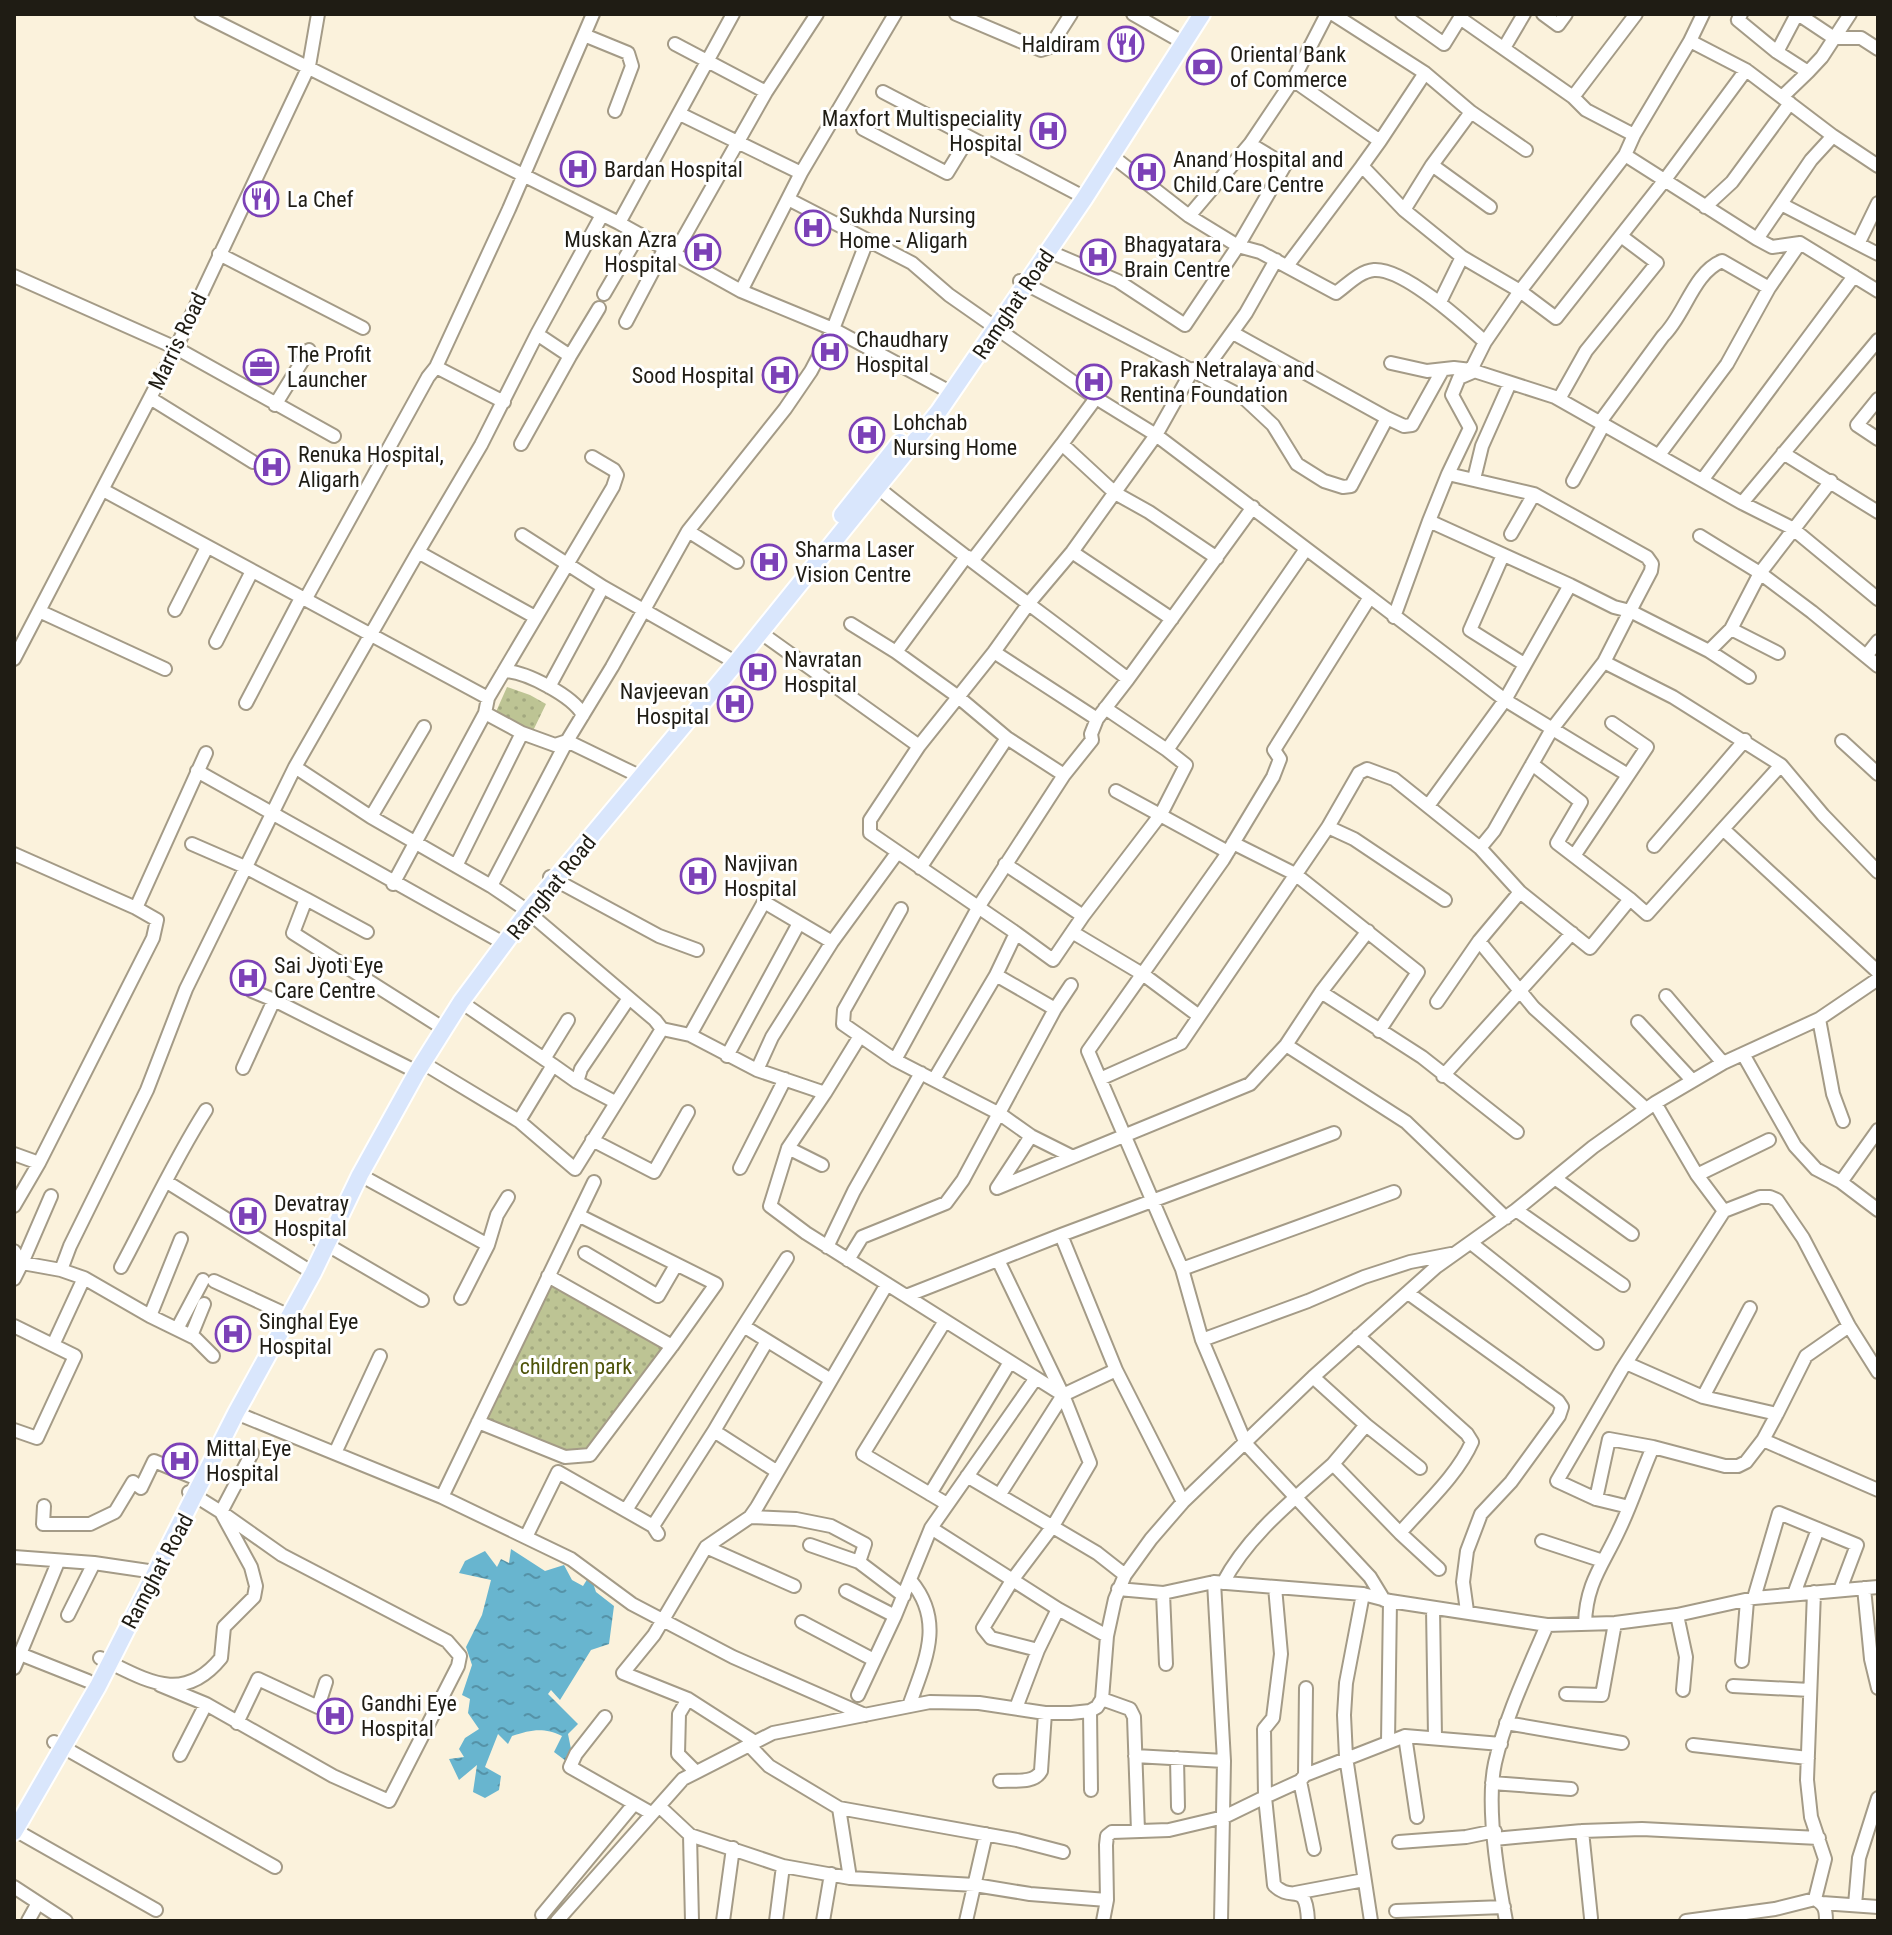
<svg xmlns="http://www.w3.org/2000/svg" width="1892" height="1935" viewBox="0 0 1892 1935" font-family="'Roboto Condensed',sans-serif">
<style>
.park{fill:url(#park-dots)}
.water{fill:url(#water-ripples)}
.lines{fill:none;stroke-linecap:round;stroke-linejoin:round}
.minor-casing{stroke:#a49b87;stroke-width:16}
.major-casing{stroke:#fff;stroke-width:20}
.minor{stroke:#fff;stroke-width:12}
.major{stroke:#d9e6fc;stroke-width:16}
.labels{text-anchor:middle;stroke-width:6;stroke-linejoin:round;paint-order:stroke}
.poi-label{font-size:22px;fill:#1f1c14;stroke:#fff;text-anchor:start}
.street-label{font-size:22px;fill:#1f1c14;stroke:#fff}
.park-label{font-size:22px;fill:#4e540a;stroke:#fff}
</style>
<defs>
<pattern id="park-dots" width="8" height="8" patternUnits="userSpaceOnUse" patternTransform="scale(2)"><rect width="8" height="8" fill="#bdc494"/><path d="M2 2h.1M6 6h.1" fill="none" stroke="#a2a87f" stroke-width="1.8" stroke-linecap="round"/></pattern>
<pattern id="water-ripples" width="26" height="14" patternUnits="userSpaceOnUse" patternTransform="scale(2)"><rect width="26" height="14" fill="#68b5cf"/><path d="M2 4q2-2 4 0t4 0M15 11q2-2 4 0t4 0" fill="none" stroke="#5592a7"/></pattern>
</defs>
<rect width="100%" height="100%" fill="#fbf2dc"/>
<path class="park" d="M507 687 530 695 546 704 530 737 495 714Z
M548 1276 672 1346 594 1450 565 1457 478 1422Z"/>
<path class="water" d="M511 1549 545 1571 564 1565 572 1580 583 1586 588 1578 592 1580 596 1592 614 1606 609 1644 591 1650 560 1700 551 1690 548 1694 578 1724 568 1734 571 1749 566 1761 554 1752 562 1736C543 1727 531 1730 512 1736L508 1744 498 1734 485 1767 501 1776 499 1790 485 1798 473 1792 477 1765 459 1780 449 1759 464 1757 459 1749 465 1738 479 1729 468 1713 470 1699 462 1695 472 1665 466 1647 482 1615 491 1580 459 1573 465 1561 485 1551 497 1567 501 1559 509 1563Z"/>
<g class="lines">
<g class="minor-casing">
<path id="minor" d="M201 14 619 223 741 291 833 329 952 393
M593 14 584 35 628 53 632 66 615 111
M956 14 1041 50 1050 47 1071 14
M1133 14 1177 39
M1333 14 1425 73 1471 112 1526 150
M1402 14 1444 44 1460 18
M1462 14 1460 18 1573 97 1586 110 1634 135
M1543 14 1558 25 1566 14
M1741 14 1738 20 1777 52 1808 72 1782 97
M1798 14 1834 38H1861L1878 49
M675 44 766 92
M1504 48 1524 14
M1777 52 1797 14
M1808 72 1822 57 1850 14
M1293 80 1327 14
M883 92 1078 194
M1573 97 1636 14
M1471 112 1432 165 1490 207
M680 114 801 173
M863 129 947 173 969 137
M1833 136 1878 166
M1380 141 1425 73
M1625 155 1757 239 1811 160 1833 136 1746 70 1690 41 1703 14
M1112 156 1189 216 1238 246 1260 252 1336 293C1347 285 1360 271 1374 270 1404 268 1463 322 1485 342
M788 199 912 263 949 295 1096 398 1156 435 1370 597
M1781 204 1878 254
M1705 207 1732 182 1790 103
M1404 210 1432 165
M1189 216 1250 144 1293 80 1380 141 1362 166 1404 210 1462 257 1520 291 1625 155 1634 135 1690 41
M619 223 733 14
M1757 239 1772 247 1800 243 1878 291
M1859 242 1878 203
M1048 251 1118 281 1185 325 1238 246 1285 165 1250 144
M675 253 766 92 817 14
M219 254 363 328
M1287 266 1362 166
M14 276 176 348 334 436
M1020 281 1243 397 1273 425 1297 464 1324 481 1343 487 1351 486 1387 418 1233 333
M741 291 801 173 895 14
M604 294 639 234
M1440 302 1462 257
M626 322 665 248
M570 356 599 308
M1391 363 1427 371 1454 368 1471 370 1555 397 1742 503 1792 528 1878 599
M436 367 504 402
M1471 370 1485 342 1520 291 1556 318 1664 181 1746 70
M1202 374 1246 313 1276 260
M150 398 253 462
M1559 399 1586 351 1657 263 1621 236
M1878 399 1857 425 1878 439
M275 405 309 350
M1387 418 1404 426 1412 425 1442 371
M1600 422 1663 336C1685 315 1693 273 1722 261L1769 288
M521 444 570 356 537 334 602 215
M1062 444 1096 398
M1783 453 1878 512
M1659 455 1727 364 1769 288 1800 243
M1448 474 1470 428 1452 395 1459 378 1473 372
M1474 479 1482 446 1510 383
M1703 479 1854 276
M1573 481 1604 424
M1831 481 1760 573 1812 612 1878 666
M872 483C956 551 1043 614 1128 679L1253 507
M103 490 488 698 485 713 522 733 456 866
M1742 503 1878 340
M688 531 785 409 811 371 833 329 867 241
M1511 534 1534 494
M522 535 603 587 728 658
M1700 536 1760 573 1731 629 1709 651
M418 552 481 445 537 334
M1072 552 1172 619
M1503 555 1470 630 1524 664
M1570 585 1429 521 1448 474 1534 494 1647 557 1652 564 1651 571 1630 611 1709 651 1749 677
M305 600 428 377 436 367 509 209 584 35
M175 610 207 547
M39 611 165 669
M1394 617 1429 521
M851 624 896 652 957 696 1007 738 1064 775 979 906 895 1060
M1731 629 1778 653
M761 633 919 746 870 820V833L1016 933 996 975
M216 642 252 571
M896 652 965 558 975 557 1062 444 1115 493 1149 512 1217 558
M994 652 1097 719 1128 679
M1866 656 1878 641
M14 659 176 348 309 66 318 14
M1604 662 1673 697 1781 765 1723 829
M504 671C525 671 573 696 583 715
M549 687 603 587
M488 698 613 487 617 475 614 470 592 457
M246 703 301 598
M1105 708 1167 750
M424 727 371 817 491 886 522 907 655 1020 662 1029 690 1035
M522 733 555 745 567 741
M1842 741 1878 774
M919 746 994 652 1029 603 1072 552 1156 435 1193 369
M1532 764 1581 802 1557 843 1630 899
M1781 765 1823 815 1878 872
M197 771 498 940
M633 773 567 741 612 667 688 531 737 562
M1064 775 1092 740 1091 734 1097 719
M1116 791 1228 852
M1428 806 1505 700 1570 585 1614 607 1630 611 1604 662 1552 729 1494 831 1480 848
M371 817 295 767 418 552 535 617
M1328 827 1354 839 1445 900
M1233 843 1295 874 1418 972 1379 1031
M192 844 245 867 306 899 293 933 438 1025
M1654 846 1745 740
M14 854 136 908 157 920 153 938 39 1163 14 1206
M1574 856 1647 747 1612 723
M1005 864 1083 916
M920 868 1007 738
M550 877 659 936 697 950
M393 884 485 713
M491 886 567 741
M1520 892 1479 941 1534 1008 1646 1109
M306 899 367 932
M136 908 206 753
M901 909 844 1010 843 1024 895 1060 1000 1114 1031 1136 1071 1156
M1072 932 1144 975 1199 1016
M1016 933 1053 960 1083 916 1161 814 1186 765 1167 750 1306 549
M832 942 897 853
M252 991 274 1000 417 1072
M1321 992 1422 1057 1517 1132
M1666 996 1723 1063
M461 1002 553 1065 519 1121
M1437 1002 1479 941
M1819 1019 1833 1094 1843 1121
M1638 1022 1691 1079
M1286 1045 1406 1122 1506 1218
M1743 1054 1795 1146 1816 1169 1841 1182 1878 1210
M727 1056 799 923
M544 1059 568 1020
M423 1063 519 1121 575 1169 662 1029
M553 1065 577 1082 581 1069 629 998
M243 1068 274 1000
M757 1070 772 1037 832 942 764 902 690 1035 757 1070 825 1093 788 1148 770 1206 806 1233 1063 1395 1116 1370 1183 1502
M1443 1076 1572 933
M935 1078 996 975 1055 1009 1071 985
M1100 1079 1181 1043 1328 827 1359 773 1367 769 1394 779 1480 848 1520 892 1590 948 1630 899 1647 914 1723 829 1878 972
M577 1082 615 1102
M825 1093 860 1036
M1655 1103 1697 1175 1724 1211
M592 1140 654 1172 688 1112
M788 1148 822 1165
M14 1154 39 1163
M740 1168 785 1079
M360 1175 488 1245 461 1298
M1697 1175 1769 1140
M1556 1179 1632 1234
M167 1182 305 1268
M1841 1182 1878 1130
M997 1188 1250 1084 1286 1045 1321 992 1368 931
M997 1188 1031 1136
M51 1196 22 1263 61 1270
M1516 1210 1623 1285
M578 1215 716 1284 672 1346
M1061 1235 1116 1370
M319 1240 422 1300
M1471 1243 1597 1343
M488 1245 497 1215 508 1197
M827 1247 854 1191 921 1073
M14 1251 22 1263 14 1279
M585 1253 658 1296 676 1265
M848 1260 862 1237 946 1203 963 1180 1055 1009
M998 1260 1063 1395 1090 1463 1053 1526 1013 1579 983 1628 991 1638 1038 1650
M121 1267C149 1215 174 1160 206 1110
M1182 1269 1394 1192
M214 1281 283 1313
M1408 1293 1558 1401 1562 1407 1559 1416 1511 1482 1481 1514 1467 1551 1463 1582 1467 1611
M906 1296 1061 1235 1334 1133
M150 1316 181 1239
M945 1321 863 1454 947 1504
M14 1326 75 1356 37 1438 14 1430
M745 1327 831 1380
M177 1329 203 1280
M191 1336 204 1304
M1358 1336 1467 1434 1472 1442C1457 1476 1424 1505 1400 1533
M1202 1340 1308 1301 1364 1277 1410 1262 1451 1254
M767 1341 714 1431 776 1471
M53 1345 84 1278
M213 1356 195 1338 150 1316 84 1278 61 1270 70 1246 147 1090 186 989 295 767
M1626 1363 1703 1397 1777 1414 1763 1440
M1878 1372 1849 1326 1803 1238 1777 1200 1770 1197H1760L1724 1211 1622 1369 1557 1481 1596 1499 1609 1439 1653 1447 1725 1466H1738L1746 1462 1763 1440 1878 1490
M1313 1377 1366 1425 1420 1468
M1703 1397 1750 1308
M236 1413 442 1497 594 1182
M1777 1414 1806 1356 1849 1326
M478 1422 565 1457 590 1455 672 1346 548 1276
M335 1453 380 1356
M1333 1464 1366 1425
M967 1476 1097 1553 1125 1575
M930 1494 1010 1362
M1000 1494 1063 1395
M442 1497 571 1559 632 1604 733 1657 865 1715
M1596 1499 1629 1507
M44 1506 43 1524H90L115 1512 133 1482 141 1488 154 1461 195 1478
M626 1510 787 1258
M750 1517 796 1519 831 1526 865 1544 859 1562
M653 1526 714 1431
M931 1528 1058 1609 1107 1636
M526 1537 558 1472 653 1526 658 1534
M1542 1541 1603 1561
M810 1545 859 1562 904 1596
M706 1547 794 1586
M14 1557 94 1563 155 1572
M1214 1582 1224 1761 1221 1921
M1223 1583C1248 1535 1293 1500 1333 1464L1400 1533 1439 1569
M1864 1588 1871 1659 1878 1688
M1118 1589 1163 1593 1214 1582 1363 1594 1390 1601 1547 1625 1615 1623 1677 1615 1754 1598 1878 1587
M846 1591 895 1616
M1814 1592 1807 1780 1811 1817 1825 1859 1815 1899
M1163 1593 1166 1664
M1363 1594 1346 1683 1344 1715 1346 1757 1371 1921
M1794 1594 1818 1529
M1754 1598 1779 1513 1857 1545 1840 1590
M1384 1600 1370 1577 1246 1444 1202 1340 1182 1269 1088 1051 1223 860 1273 777 1280 759 1274 750 1370 597 1505 700 1628 775
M1433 1608 1435 1737
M68 1615 94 1563
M1677 1615 1686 1657 1683 1690
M802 1622 874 1660
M1585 1624C1586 1583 1603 1565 1619 1530 1632 1503 1641 1474 1653 1447
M20 1654 58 1562
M100 1658C145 1679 182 1706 221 1658L224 1627 254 1597 256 1586 251 1567 221 1512 189 1492
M1742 1661 1747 1601
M14 1668 20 1654 88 1681
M160 1685 206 1704 333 1776 389 1801 458 1666 460 1656 447 1641 282 1555 221 1512 252 1453
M1733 1686 1810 1690
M1566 1694 1602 1695 1615 1623
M858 1695 895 1616 931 1528 1036 1378
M688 1699 679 1714 678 1754 696 1772
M1102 1699 1130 1709 1134 1717 1138 1831
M909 1706C925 1661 945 1622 911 1581
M1016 1708 1038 1650 1058 1609
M1090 1711 1091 1790
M605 1717 576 1754 570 1767 651 1813
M237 1723 258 1679 318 1707 326 1682
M1506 1723 1622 1743
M1405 1736 1417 1817
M54 1742 275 1867
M755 1742 688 1699 623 1673 654 1635 706 1547 750 1517 757 1507 887 1284
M1388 1742 1390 1601
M749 1745 769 1766 839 1808 850 1878
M1693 1745 1808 1758
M180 1755 206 1704
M1135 1756 1224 1761
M1177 1758 1178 1807
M1305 1775 1306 1688
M1000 1781C1014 1780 1034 1784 1041 1771L1045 1713
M1300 1781 1314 1849
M1492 1783 1571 1789
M659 1806 690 1835 783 1866 850 1878 975 1885 1030 1894 1107 1900
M839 1808 1017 1840 1063 1852
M15 1830 156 1910
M1582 1831 1591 1918
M690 1835 692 1921
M1494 1839 1582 1831 1642 1829 1819 1838
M1399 1842 1466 1837 1495 1831
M14 1887 66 1921
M1295 1893 1364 1880
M1822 1903 1878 1907
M1855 1905 1859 1858 1878 1798
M1396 1911 1504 1907
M542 1915 634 1804
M28 1921 38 1903
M557 1921 683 1779 773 1733 930 1702 979 1703 1045 1713H1071L1090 1711 1097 1707 1102 1699 1107 1636 1115 1599 1125 1575 1151 1539 1183 1502 1313 1377 1436 1267 1516 1210 1593 1147 1655 1103 1723 1063 1819 1019 1878 979
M723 1921 733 1848
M776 1921 783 1866
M823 1921 831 1874
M966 1921 986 1834
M1103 1921 1107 1900 1106 1845 1107 1836 1112 1832 1169 1830 1224 1817 1265 1797 1264 1729 1273 1718 1281 1654 1275 1587
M1308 1921C1306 1878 1292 1904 1274 1885L1265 1797 1300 1781 1305 1775 1405 1736 1501 1744
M1506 1921C1498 1879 1486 1804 1495 1763 1506 1715 1528 1670 1547 1625
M1686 1921 1775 1909 1815 1899C1825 1905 1826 1910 1826 1921"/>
</g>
<g class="major-casing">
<path id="major" d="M842 515 900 442
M14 1832 98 1686 236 1413 313 1273 360 1175 417 1072 461 1002 527 913 735 664 939 411 1084 199 1202 14"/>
</g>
<use href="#minor" class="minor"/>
<use href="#major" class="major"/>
</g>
<defs>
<g id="restaurant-ring" transform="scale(1.8)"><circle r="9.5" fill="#fff" stroke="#7c41b7" stroke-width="1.5"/><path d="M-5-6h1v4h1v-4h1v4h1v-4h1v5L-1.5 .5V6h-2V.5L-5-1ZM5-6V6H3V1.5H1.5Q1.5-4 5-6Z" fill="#7c41b7"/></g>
<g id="bank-ring" transform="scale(1.8)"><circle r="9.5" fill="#fff" stroke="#7c41b7" stroke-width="1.5"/><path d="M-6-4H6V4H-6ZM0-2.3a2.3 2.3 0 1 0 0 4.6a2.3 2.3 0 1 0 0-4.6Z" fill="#7c41b7"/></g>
<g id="hospital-ring" transform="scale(1.8)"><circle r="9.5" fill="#fff" stroke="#7c41b7" stroke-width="1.5"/><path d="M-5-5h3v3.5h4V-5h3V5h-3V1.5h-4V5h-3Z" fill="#7c41b7"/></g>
<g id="office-ring" transform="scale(1.8)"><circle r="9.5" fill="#fff" stroke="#7c41b7" stroke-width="1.5"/><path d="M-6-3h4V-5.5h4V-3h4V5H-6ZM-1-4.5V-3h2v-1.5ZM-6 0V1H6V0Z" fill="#7c41b7"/></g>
</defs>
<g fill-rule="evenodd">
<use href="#restaurant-ring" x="1126" y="44"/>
<use href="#bank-ring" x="1204" y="67"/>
<use href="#hospital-ring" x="1048" y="131"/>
<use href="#hospital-ring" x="578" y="169"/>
<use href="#hospital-ring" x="1147" y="172"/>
<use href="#restaurant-ring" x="261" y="199"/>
<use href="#hospital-ring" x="813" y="228"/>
<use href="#hospital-ring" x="703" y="252"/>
<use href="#hospital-ring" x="1098" y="257"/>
<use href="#hospital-ring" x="830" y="352"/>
<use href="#office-ring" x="261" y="367"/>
<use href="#hospital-ring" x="780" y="375"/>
<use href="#hospital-ring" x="1094" y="382"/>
<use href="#hospital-ring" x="867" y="435"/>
<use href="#hospital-ring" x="272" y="467"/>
<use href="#hospital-ring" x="769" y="562"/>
<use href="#hospital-ring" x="758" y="672"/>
<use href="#hospital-ring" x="735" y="704"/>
<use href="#hospital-ring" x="698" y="876"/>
<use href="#hospital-ring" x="248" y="978"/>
<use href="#hospital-ring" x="248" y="1216"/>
<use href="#hospital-ring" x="233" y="1334"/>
<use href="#hospital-ring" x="180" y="1461"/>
<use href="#hospital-ring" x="335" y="1716"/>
</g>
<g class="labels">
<g class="poi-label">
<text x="1100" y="52" text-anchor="end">Haldiram</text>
<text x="1230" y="62">Oriental Bank<tspan x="1230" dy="25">of Commerce</tspan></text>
<text x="1022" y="126" text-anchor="end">Maxfort Multispeciality<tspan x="1022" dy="25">Hospital</tspan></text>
<text x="1173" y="167">Anand Hospital and<tspan x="1173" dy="25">Child Care Centre</tspan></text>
<text x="604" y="177">Bardan Hospital</text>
<text x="287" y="207">La Chef</text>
<text x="839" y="223">Sukhda Nursing<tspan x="839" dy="25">Home - Aligarh</tspan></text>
<text x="677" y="247" text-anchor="end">Muskan Azra<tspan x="677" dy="25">Hospital</tspan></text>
<text x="1124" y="252">Bhagyatara<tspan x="1124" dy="25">Brain Centre</tspan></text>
<text x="856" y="347">Chaudhary<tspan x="856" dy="25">Hospital</tspan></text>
<text x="287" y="362">The Profit<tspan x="287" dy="25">Launcher</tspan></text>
<text x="1120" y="377">Prakash Netralaya and<tspan x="1120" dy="25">Rentina Foundation</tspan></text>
<text x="754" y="383" text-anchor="end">Sood Hospital</text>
<text x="893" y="430">Lohchab<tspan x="893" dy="25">Nursing Home</tspan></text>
<text x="298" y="462">Renuka Hospital,<tspan x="298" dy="25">Aligarh</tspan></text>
<text x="795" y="557">Sharma Laser<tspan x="795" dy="25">Vision Centre</tspan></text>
<text x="784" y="667">Navratan<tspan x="784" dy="25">Hospital</tspan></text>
<text x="709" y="699" text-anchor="end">Navjeevan<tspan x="709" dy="25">Hospital</tspan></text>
<text x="724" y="871">Navjivan<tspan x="724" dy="25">Hospital</tspan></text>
<text x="274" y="973">Sai Jyoti Eye<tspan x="274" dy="25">Care Centre</tspan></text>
<text x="274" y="1211">Devatray<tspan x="274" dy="25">Hospital</tspan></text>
<text x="259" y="1329">Singhal Eye<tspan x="259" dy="25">Hospital</tspan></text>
<text x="206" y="1456">Mittal Eye<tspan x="206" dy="25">Hospital</tspan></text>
<text x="361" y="1711">Gandhi Eye<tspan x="361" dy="25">Hospital</tspan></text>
</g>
<g class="street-label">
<text transform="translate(1013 304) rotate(-56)" y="8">Ramghat Road</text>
<text transform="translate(177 341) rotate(-64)" y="8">Marris Road</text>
<text transform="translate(551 887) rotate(-51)" y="8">Ramghat Road</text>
<text transform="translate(157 1571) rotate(-62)" y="8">Ramghat Road</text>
</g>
<g class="park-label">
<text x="576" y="1374">children park</text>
</g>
</g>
<rect width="1892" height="1935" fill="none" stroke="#1f1c14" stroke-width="32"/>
</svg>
